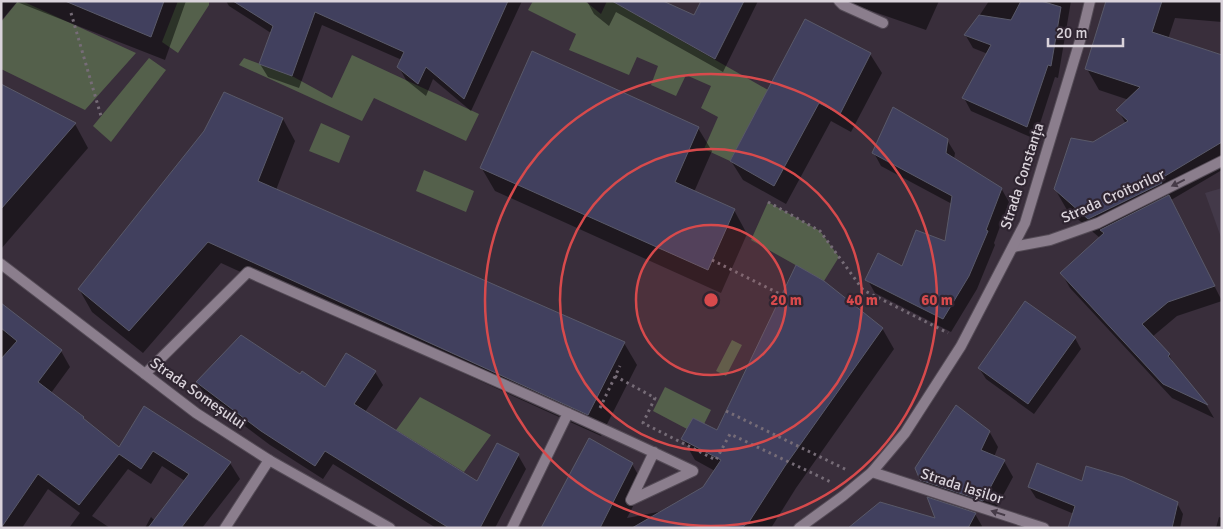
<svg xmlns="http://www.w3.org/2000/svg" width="1223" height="529" viewBox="0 0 1223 529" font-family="Signika,sans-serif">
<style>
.medical{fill:#433949}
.green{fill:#54604b}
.shadow{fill:#0007}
.building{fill:#41405e;stroke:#595969}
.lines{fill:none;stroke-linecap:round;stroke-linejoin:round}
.service-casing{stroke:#544b56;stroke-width:12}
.minor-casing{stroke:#544b56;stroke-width:12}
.tertiary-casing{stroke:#544b56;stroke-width:12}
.path{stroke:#766c77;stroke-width:3;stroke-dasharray:2.5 4;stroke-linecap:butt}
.service{stroke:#8b7e8d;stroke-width:10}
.minor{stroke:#8b7e8d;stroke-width:10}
.tertiary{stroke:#8b7e8d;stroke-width:10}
.oneway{fill:#463b48}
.ring{fill:none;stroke:#d74a4c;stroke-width:2.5}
.labels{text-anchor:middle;stroke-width:4.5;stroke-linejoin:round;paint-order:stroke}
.street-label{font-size:15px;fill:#dad3db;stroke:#2f2531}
.centre{fill:#d74a4c;stroke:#2f2531;stroke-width:2.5}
.ring-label{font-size:15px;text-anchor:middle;font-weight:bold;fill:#d74a4c;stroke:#2f2531;stroke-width:4.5;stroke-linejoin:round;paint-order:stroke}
</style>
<rect width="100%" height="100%" fill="#392e3b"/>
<path class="medical" d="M1222 188V240L1205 193Z"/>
<path class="green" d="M18 1H22L136 53 85 110 1 69V22Z
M178 1H209V5L178 53 162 42Z
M533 1H585L601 14 607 1H612L768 90 730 161 704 149 718 117 701 108 711 86 686 75 676 96 651 85 658 66 637 57 629 75 569 50 576 34 528 10Z
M352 55 479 114 466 141 374 98 362 121 239 65 244 58 292 76 332 98Z
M149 58 166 70 111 142 93 126Z
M321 123 350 136 339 163 309 151Z
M424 170 474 191 466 212 416 191Z
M768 202 820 231 839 257 824 281 751 240Z
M732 340 742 345 726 376 716 371Z
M665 387 711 410 704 424 693 418 687 429 653 411Z
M420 397 491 435 464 472 396 430Z"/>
<path class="shadow" d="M1 1H186L165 60 17 2 1 21Z
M226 1H522L471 111 433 79 426 96 406 80 399 67 402 60 322 25 299 88 268 77 260 64 271 33 229 6Z
M587 1H667L666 4 695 16 702 1H758L723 72 616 12 609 26 594 14Z
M843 1H939L926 30Z
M989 1H1071L1058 78 1055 77 1035 139 971 111 964 98 988 54 973 48 966 36Z
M1107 1H1222V22L1175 18 1168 39 1222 55V170L1171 200 1222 301 1177 316 1152 337 1169 355 1177 369 1207 406 1214 418 1172 398 1070 288 1062 274 1100 238 1067 210 1055 189 1093 144 1126 124 1118 110 1129 100 1099 90 1087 69Z
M870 54 882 73 851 132 831 121 786 204 743 180 731 161Z
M1 86 75 124 88 148 1 249Z
M283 119 295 141 276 190 624 343 637 365 601 436 221 263 143 353 92 312 79 289Z
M698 128 712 151 694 192 734 210 747 234 721 293 495 191 481 167Z
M947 140 955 153 954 159 1001 188 1009 202 994 243 995 245 977 289 951 332 875 293 867 279 903 268 946 243 952 204 881 166 874 153Z
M1 305 61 351 70 367 51 393 83 417 86 422 119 449 144 408 230 463 240 479 202 528H145L151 517 155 521 185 481 162 466 151 484 128 469 92 516 110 528H69L80 513 48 489 22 528H1Z
M882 328 894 349 796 488 771 528H543L632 464 644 485 627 518 663 511 704 488 715 471 695 460 683 439 717 432Z
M1075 338 1081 349 1034 414 986 379 979 368Z
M375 372 383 385 365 412 478 482 518 455 526 469 495 528H436L333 464 323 479 270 445 205 396 197 382 300 376 326 388Z
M989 431 998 447 994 457 1004 461 1013 477 992 516 930 496 921 480Z
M1083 482 1177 503 1183 514 1180 528H1072L1074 514 1036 498 1029 487Z
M880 504 937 520 975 514 982 526 981 528H847Z
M1219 517 1222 518V528H1216Z"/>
<path class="building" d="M65 1H164L151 37Z
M233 1H508L464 99 426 67 418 84 397 67 404 52 315 12 292 76 259 64 273 26Z
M612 1H663L694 15 701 1H744L715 59Z
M1021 1H1041L1061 7 1051 66 1048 65 1027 127 962 98 991 45 964 35 979 15 1011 20Z
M1106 1H1162L1152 32 1222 55V142L1160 179 1162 183 1088 219 1054 189 1071 138 1093 142 1128 121 1116 110 1140 87 1085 69Z
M805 19 871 53 840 114 819 103 774 186 730 161Z
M532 51 699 127 675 182 735 209 708 270 480 168Z
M1 84 76 123 1 209Z
M224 92 283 118 258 181 625 342 588 415 208 242 129 331 78 289 204 131Z
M893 107 948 139 946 153 1002 188 986 230 988 231 969 276 943 319 865 280 878 253 902 266 916 230 945 241 952 196 872 153Z
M1169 195 1215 286 1168 302 1142 324 1170 354 1168 356 1208 405 1163 384 1060 273 1104 233 1100 230Z
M796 265 824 281 883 328 785 466 749 522 741 528H632L703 487 721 460 681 439 693 418 717 430Z
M1025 301 1076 337 1028 404 978 368Z
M1 303 62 350 38 382 84 417 83 418 119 447 144 406 231 462 181 528H148L189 474 153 451 141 469 119 454 79 505 38 474 1 528V359L17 341 1 328Z
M241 335 300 374 302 371 325 387 346 353 376 371 354 404 477 481 497 443 519 454 480 528H449L325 451 315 466 261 431 196 382Z
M956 405 990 431 981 450 1005 460 983 501 920 480 915 468Z
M589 438 633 463 600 528H541Z
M1037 463 1082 481 1086 466 1123 477 1178 502 1172 528H1068L1075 506 1028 487Z
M927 497 976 513 968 528H848L880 502 935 518Z"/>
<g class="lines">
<g class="service-casing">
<path id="service" d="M839 1 843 5 883 23
M145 374 248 272C396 338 547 401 693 471L631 500 654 452
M512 528 568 413"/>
</g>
<g class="minor-casing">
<path id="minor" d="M1013 247 1050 240 1098 223 1222 161
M1 264 196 413 269 460
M872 472 1044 528"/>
</g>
<g class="tertiary-casing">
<path id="tertiary" d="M225 528 269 460 390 528
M799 528 843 496 872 472 905 433 961 346 1025 223 1082 34 1090 1"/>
</g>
<path class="path" d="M71 13 101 116
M768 202 820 231 863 290 948 333
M712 260 782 295
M615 376 655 398 643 423 716 460 730 434 833 483
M600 408 620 366
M726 411 847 470"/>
<use href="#service" class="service"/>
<use href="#minor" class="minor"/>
<use href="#tertiary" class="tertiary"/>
</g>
<defs><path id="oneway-solid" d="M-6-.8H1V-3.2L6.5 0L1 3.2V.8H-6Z" transform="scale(1.25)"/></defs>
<g class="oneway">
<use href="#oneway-solid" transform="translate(1178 183) rotate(154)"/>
<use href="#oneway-solid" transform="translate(998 513) rotate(-162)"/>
</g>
<circle cx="711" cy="300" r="75" fill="#d74a4c" fill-opacity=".12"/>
<g class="ring">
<circle cx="711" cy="300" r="75"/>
<circle cx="711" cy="300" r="151"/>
<circle cx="711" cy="300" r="226"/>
</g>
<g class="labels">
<g class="street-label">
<text transform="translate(1022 176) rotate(-72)" y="5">Strada Constanța</text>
<text transform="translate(1113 196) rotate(-24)" y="5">Strada Croitorilor</text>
<text transform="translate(198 393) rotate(35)" y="5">Strada Someșului</text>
<text transform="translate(962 486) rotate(18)" y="5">Strada Iașilor</text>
</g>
</g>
<circle cx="711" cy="300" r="8" class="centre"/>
<g class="ring-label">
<text x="786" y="305">20 m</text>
<text x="862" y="305">40 m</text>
<text x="937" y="305">60 m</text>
</g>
<rect width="1223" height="529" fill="none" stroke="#dad3db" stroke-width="5"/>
<path d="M1048 38v8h75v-8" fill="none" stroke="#dad3db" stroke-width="2.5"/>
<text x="1056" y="38" font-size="15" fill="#dad3db" stroke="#2f2531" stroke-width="4" paint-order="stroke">20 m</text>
</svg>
